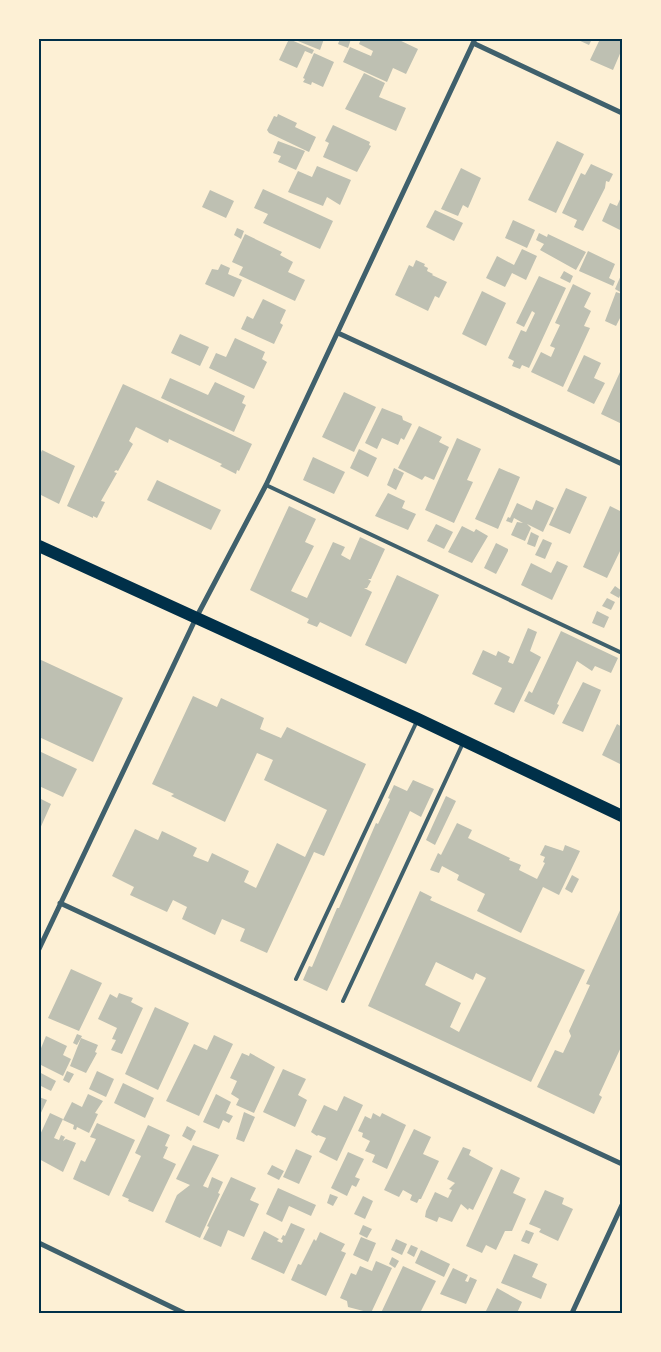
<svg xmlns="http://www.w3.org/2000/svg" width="661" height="1352" viewBox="0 0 661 1352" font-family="'Sofia Sans Condensed',sans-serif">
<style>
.building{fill:#bec0b2;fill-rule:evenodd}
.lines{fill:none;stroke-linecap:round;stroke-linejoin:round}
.service{stroke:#3f606c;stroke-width:4}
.minor{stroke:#3f606c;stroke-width:5}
.primary{stroke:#003049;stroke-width:12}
.neatline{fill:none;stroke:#003049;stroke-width:2}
</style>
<rect width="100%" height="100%" fill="#fdf0d5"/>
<path class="building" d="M289 39 314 50 312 54 305 51 297 68 279 60Z
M293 39H324L320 50Z
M340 39H351L348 48 338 44Z
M361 39H397L418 49 406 74 393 68 387 82 343 62 350 47 371 56 373 51 359 44Z
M576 39H592L589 45Z
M600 39H622V49L613 70 590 60Z
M314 53 334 62 323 87 312 82 311 85 303 82 305 79 303 78Z
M364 73 385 83 379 97 406 108 396 131 345 109Z
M278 114 297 123 295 127 316 137 309 152 269 133 267 130 274 116 277 117Z
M333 125 370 142 369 145 371 146 357 172 323 157 329 143 325 141Z
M278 141 305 151 296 170 278 162 281 156 273 153Z
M557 141 584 154 556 213 528 200Z
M591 164 613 174 609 182 606 181 605 188 583 231 574 227 577 220 562 213 581 173 585 175Z
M317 166 351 180 340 205 327 197 323 206 288 192 298 171 312 177Z
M461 168 481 178 468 208 463 205 458 216 441 209Z
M263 189 333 221 320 249 263 223 268 214 254 208Z
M210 190 234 201 226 218 202 207Z
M622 195V231L602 221 610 203 617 206Z
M435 210 463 223 454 241 426 227Z
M513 220 535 230 527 248 505 238Z
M237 228 244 231 241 239 234 235Z
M539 233 547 237 548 234 586 252 576 270 540 250 544 244 536 240Z
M245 234 282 252 280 255 293 262 288 272 305 280 295 301 239 275 243 267 232 262Z
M522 249 537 256 526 280 512 273 505 287 486 278 497 256 514 265Z
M588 251 615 264 609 278 615 281 613 286 579 271Z
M416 260 425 264 424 266 428 268 427 271 433 274 432 275 447 282 439 298 435 296 428 311 395 295 409 265 413 267Z
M221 264 230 268 228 274 242 280 234 297 205 284 212 269 218 270Z
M564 271 573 276 570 283 560 278Z
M622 273V293L615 289Z
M539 276 566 288 529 368 522 365 520 369 512 366 514 361 508 358 521 330 526 332 535 313 532 311 524 327 516 323Z
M573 284 591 293 584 307 591 311 584 326 590 328 563 387 531 372 541 352 551 357 555 348 550 346 560 325 555 323Z
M482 291 506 303 486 346 462 334Z
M616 292 622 294V314L616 326 605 321Z
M263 299 286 310 280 323 283 325 274 344 241 329 247 316 253 319Z
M180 334 209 347 200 366 171 353Z
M235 338 265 352 262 359 267 362 254 389 209 368 216 353 226 357Z
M584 355 601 363 594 378 605 383 594 404 567 391Z
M620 372 622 373V424L601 414Z
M170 378 208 395 215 382 245 396 242 403 246 405 234 432 161 398Z
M123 384 252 444 239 471 237 470 236 474 220 466 222 464 169 439 168 443 136 427 129 441 133 444 118 471 116 470 114 472 117 473 101 501 105 502 97 518 93 516V518L67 506Z
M344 392 376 407 354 452 322 437Z
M382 408 402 416 403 420 412 424 404 440 401 438 398 445 382 438 377 449 365 443Z
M419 426 442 437 439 442 449 447 434 480 425 476 422 480 398 468Z
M457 438 481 449 467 480 473 482 454 523 425 510Z
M359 449 377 458 368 477 350 468Z
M42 450 75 466 59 504 39 494V457Z
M313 457 345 472 334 494 303 480Z
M394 468 404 473 396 490 387 485Z
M499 468 520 477 498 529 475 519Z
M157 480 221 510 211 530 147 500Z
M566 488 587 497 570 534 549 525Z
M388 493 405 501 402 508 416 514 408 530 375 516Z
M536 500 554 508 543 532 527 524 531 528 525 541 511 535 517 522 523 523 514 518 512 523 506 521 508 517 510 518 517 503 532 510Z
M289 506 316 519 305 542 314 546 291 591 307 598 333 542 345 547 341 555 350 560 360 537 385 549 371 579H368L371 581 367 588H364L372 592 351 637 320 622 317 627 307 623 309 619 250 590Z
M610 506 622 512V547L607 578 583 567Z
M436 524 453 532 444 549 427 541Z
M462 526 474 532 476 529 488 536 472 563 448 552Z
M531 532 539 536 535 547 527 544Z
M543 539 552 543 545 559 535 555Z
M496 543 508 549V551L496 574 484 568Z
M557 561 568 566 552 600 521 585 531 563 551 573Z
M397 575 439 595 406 664 365 645Z
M615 586 622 591 619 598 610 593Z
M607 598 615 602 611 610 602 606Z
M597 611 609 617 604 628 592 623Z
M528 628 537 632 530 651 541 657 514 713 494 704 502 688 472 674 483 650 496 656 498 651 510 657 508 662 513 664Z
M561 631 618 658 611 673 595 666 592 671 577 661 557 704 559 705 554 715 524 701 529 691 532 693Z
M39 659 123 698 93 762 39 737Z
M583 682 601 690 583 732 562 723Z
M193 696 217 707 221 698 264 718 260 729 281 738 287 727 366 764 324 856 314 852 267 953 240 941 245 929 222 919 215 935 182 919 187 907 173 900 167 912 130 895 134 887 112 876 135 829 158 840 162 831 197 848 193 856 208 862 212 853 249 871 244 882 256 888 277 843 305 857 327 810 264 780 273 760 257 753 225 822 171 796 174 794 152 784Z
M617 724 622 727V765L602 755Z
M39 751 77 769 63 797 39 786Z
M413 780 434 789 421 817 410 811 327 991 303 980 309 966 312 967 337 908H339L376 823 378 824 390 799 388 798 394 785 407 791Z
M446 796 456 801 435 845 426 840Z
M39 798 51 804 39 831Z
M457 823 472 830 468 838 510 858 509 860 521 865 519 870 537 879 545 863 543 862 545 857 540 855 545 845 563 851 565 845 580 851 559 895 543 887 521 933 477 911 485 894 457 880 459 875 442 866 439 873 430 870 438 853 441 855Z
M572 875 579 879 572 893 565 889Z
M420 891 432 897 430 900 585 970 531 1082 368 1006ZM436 962 473 980 476 973 486 978 459 1032 450 1027 461 1003 425 985Z
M622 906V1045L599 1095 602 1097 594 1114 537 1087 555 1050 563 1053 571 1036 569 1031 590 985 586 984Z
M71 969 102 983 79 1031 48 1018Z
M119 993 133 998 131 1002 143 1008 122 1054 111 1050 116 1040 112 1039 117 1028 98 1019 110 994 117 998Z
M155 1007 189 1023 158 1090 125 1074Z
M77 1034 82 1036 77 1045 73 1043Z
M214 1035 233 1044 199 1116 166 1101 194 1044 207 1050Z
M46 1036 67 1046 63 1055 71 1059 63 1076 39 1064V1053Z
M81 1038 98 1045 95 1052 97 1053 86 1073 70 1066Z
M242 1053 249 1056 250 1053 275 1067 254 1113 236 1105 239 1099 231 1094 237 1081 230 1078Z
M283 1069 306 1079 298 1095 307 1100 295 1127 263 1112Z
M67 1071 74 1074 69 1083 63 1080Z
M97 1071 114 1079 106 1097 89 1089Z
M39 1072 56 1081 51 1091 39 1085Z
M123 1083 154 1098 145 1118 114 1103Z
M88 1094 103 1101 95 1113 98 1114 89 1133 77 1127 76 1130 73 1129 74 1125 63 1120 72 1102 82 1107Z
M216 1094 231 1102 226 1113 233 1116 229 1123 223 1120 219 1129 203 1122Z
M344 1096 363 1105 337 1161 319 1152 326 1138 318 1135 317 1136 311 1132 324 1105 337 1111Z
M39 1097 47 1100 39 1117Z
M244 1112 255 1117 244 1142 236 1139Z
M50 1113 63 1119 54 1138 59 1140 61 1135 65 1137 63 1141 66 1139 76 1143 63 1172 39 1159V1137Z
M373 1113 380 1117 382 1113 406 1125 387 1169 372 1162 375 1155 365 1151 370 1141 362 1137 363 1133 358 1131 365 1116 371 1119Z
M97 1123 135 1140 109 1196 73 1179 81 1160 85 1162 96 1139 90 1137Z
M148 1125 170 1135 165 1146 168 1147 163 1158 176 1164 153 1212 128 1201 129 1199 122 1196 141 1156 135 1153Z
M187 1126 196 1131 191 1141 182 1136Z
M414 1129 431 1137 423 1154 439 1161 421 1199H419L417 1203 410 1200 412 1195 403 1190 399 1197 384 1190Z
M193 1145 219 1155 203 1186 208 1188 212 1177 223 1182 218 1193 220 1194 200 1238 165 1222 177 1195 190 1185 176 1179Z
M463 1147 471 1150 469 1155 493 1168 473 1210 469 1208 468 1210 461 1204 452 1222 439 1217 437 1222 425 1217 426 1211 435 1192 448 1198 452 1190 449 1189 455 1183 447 1179Z
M296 1149 312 1156 299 1184 283 1177Z
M348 1152 364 1159 355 1177 360 1179 356 1187 352 1185 347 1196 331 1188Z
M272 1165 284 1171 279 1180 267 1174Z
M501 1169 520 1178 513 1193 526 1199 512 1231H505L496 1250 486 1245 482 1253 466 1246Z
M231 1177 256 1188 250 1200 259 1204 244 1237 228 1230 221 1247 203 1239 209 1227 207 1226Z
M278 1188 316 1205 311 1216 289 1206 282 1222 266 1214Z
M545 1190 564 1198 562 1204 573 1209 558 1241 539 1232 541 1229 529 1224Z
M330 1194 338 1197 333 1206 327 1203Z
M363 1196 373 1201 365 1219 354 1214Z
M291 1223 305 1229 284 1274 251 1259 264 1231 279 1239 277 1241 282 1243 283 1240 281 1239 283 1235 285 1236Z
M363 1225 372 1229 367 1238 359 1234Z
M526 1230 534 1233 529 1244 521 1241Z
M320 1232 345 1244 341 1251 346 1253 326 1296 291 1280 298 1264 301 1265 314 1239 316 1241Z
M361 1237 376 1243 368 1262 353 1255Z
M396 1239 407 1244 402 1255 391 1250Z
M411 1245 418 1248 414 1257 407 1253Z
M421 1250 450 1264 444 1277 415 1263Z
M514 1254 538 1264 532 1277 547 1284 541 1299 501 1283Z
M392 1257 399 1261 395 1268 389 1264Z
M376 1261 392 1268 371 1313 348 1307 347 1301 340 1298 351 1273 356 1275 360 1266 372 1271Z
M403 1266 436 1281 420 1313 402 1311 381 1313Z
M453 1268 468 1275 465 1281 468 1282 470 1277 477 1280 466 1304 440 1294Z
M497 1288 522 1302 517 1313H485Z"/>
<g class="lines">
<path class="service" d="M266 485 622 653
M296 979 417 721
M343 1001 463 743"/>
<path class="minor" d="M473 43 622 113
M338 333 622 464
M60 903 622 1164
M39 949 196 618 266 485 475 39
M39 1243 184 1313
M572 1313 622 1205"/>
<path class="primary" d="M39 546 418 719 622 816"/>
</g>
<rect width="661" height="1352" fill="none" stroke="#fdf0d5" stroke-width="80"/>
<rect x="40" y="40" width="581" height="1272" class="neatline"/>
</svg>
